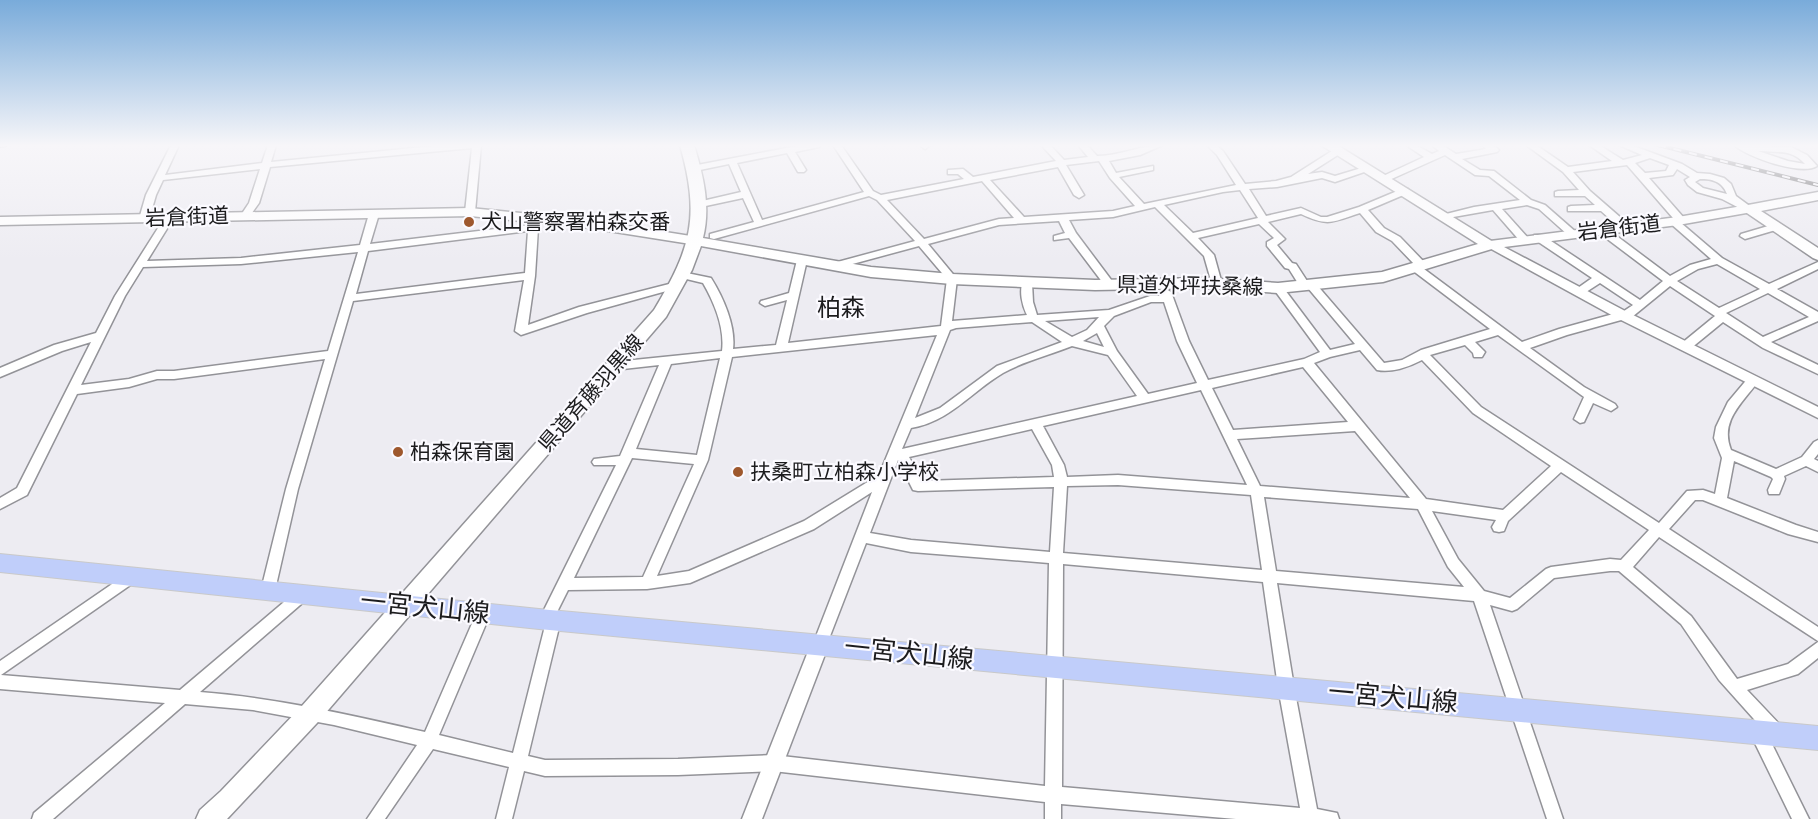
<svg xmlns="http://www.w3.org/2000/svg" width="1818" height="819" viewBox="0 0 1818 819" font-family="Quicksand,'Noto Sans JP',sans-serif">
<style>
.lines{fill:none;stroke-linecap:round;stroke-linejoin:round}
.minor-casing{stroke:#939398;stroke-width:3}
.tertiary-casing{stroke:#939398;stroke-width:3}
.secondary-casing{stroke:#939398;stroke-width:3}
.primary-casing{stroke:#c9c9c9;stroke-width:2}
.minor{fill:#fff;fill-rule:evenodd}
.tertiary{fill:#fff;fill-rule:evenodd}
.secondary{fill:#fff;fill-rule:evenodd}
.primary{fill:#c0cefa;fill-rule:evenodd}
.rail-casing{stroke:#515154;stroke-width:4}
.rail{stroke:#fbfaff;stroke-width:2;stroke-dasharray:8;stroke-linecap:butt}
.poi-dot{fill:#9e582d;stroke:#fbfaff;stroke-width:2}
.labels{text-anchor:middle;stroke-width:4.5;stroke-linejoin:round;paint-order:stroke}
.street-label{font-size:21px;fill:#1c1c1e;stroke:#fbfaff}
.poi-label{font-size:21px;fill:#1c1c1e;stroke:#fbfaff;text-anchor:start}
.quarter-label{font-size:24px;fill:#1c1c1e;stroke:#fbfaff}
.near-street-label{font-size:26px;fill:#1c1c1e;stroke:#fbfaff}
</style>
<rect width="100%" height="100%" fill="#edecf2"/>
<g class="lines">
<g class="minor-casing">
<path id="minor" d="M171 145H179L165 175 262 163 268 145H276L271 162 444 145H481L475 212 470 215 465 212 472 148 270 167 259 203 249 217 246 218 241 215 249 203 260 169 163 180 156 195 149 219 144 222 141 221 139 219 146 195Z
M802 145H820L819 147 795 152 806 170 804 172H798L787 153 737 163 762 220 864 192 833 145H841L873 191 881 195 964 179 958 174H948V170L963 169 973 177 1056 161 1041 145H1050L1064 160 1088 157 1078 145H1087L1097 156C1120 156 1141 145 1163 145L1140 155 1109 161 1116 173 1153 166V170L1119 177 1144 204 1236 185 1217 155 1207 145H1216L1223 151 1245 184 1276 181 1291 177 1335 149H1341V153L1308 174 1322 172 1335 176 1368 166 1373 169 1335 182 1322 178 1277 187 1249 189 1266 216 1301 208 1321 217H1327L1359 207 1402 189H1408V193L1368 210 1384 228 1400 237 1426 264 1427 266 1424 269 1522 342 1559 329 1624 311 1633 305 1600 283 1583 294H1575L1574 292 1575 290 1592 278 1534 239V235H1542L1640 300 1663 281 1598 232V228H1606L1670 276 1690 265 1711 259 1670 223V219L1673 218 1627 165 1573 172 1590 191 1628 224 1629 226 1624 229 1620 228 1601 211H1568V207L1571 206 1595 205 1585 196H1555V192L1558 191 1579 190 1563 172 1526 145H1536L1568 167 1612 161 1589 145H1599L1623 160 1642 155 1619 145H1631L1682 164 1697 173 1710 174 1724 178 1731 184 1736 196 1751 207V211H1745L1722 199 1697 192 1688 185 1685 180 1690 177 1677 169 1673 175 1649 178 1684 218 1686 220 1681 223 1722 258 1769 284 1818 262V269L1777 289 1818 312V321L1771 342 1818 365V374L1763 348 1723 322 1690 349H1682L1680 346 1682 343 1715 316 1670 286 1632 317 1567 335 1530 348 1584 387 1615 404 1617 407 1611 411 1593 403 1584 422 1580 423 1574 419 1584 397 1498 335 1475 342 1485 352 1482 357H1474L1473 353 1465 345 1430 355 1481 407 1659 523 1687 491 1703 490 1715 494 1722 458 1714 438 1716 427 1728 402 1749 377 1753 376 1759 380C1744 402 1719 420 1731 450L1776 469 1802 457 1814 442 1818 440V454L1814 459 1818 461V472L1806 466 1784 476 1785 479 1779 494H1769L1768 490 1773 479 1771 477 1734 461 1727 498 1796 525 1818 532V542L1788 534 1703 500H1695L1669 529 1818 627V641L1659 537 1633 567 1691 616 1737 679 1788 664 1818 642V658L1798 674 1747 690 1783 728 1785 733 1783 738 1777 740 1771 738 1766 732 1809 819H1792L1750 733 1752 728 1758 726 1761 727 1719 680 1681 624 1619 571H1610L1554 578 1517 609 1512 611 1490 605 1563 819H1547L1474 601 1277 583 1294 687 1317 809 1337 813 1339 819H1236L1061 804V819H1045V802L773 771 678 775 545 776 524 771 512 819H496L509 767 433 749 385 819H367L417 745 334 725 253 710 185 704 53 819H32L34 813 165 703 0 689V661L134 569 139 571 141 575 139 579 1 675 180 690 297 591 302 589 307 591 309 595 307 599 200 692C277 698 350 715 425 732L477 612 479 608 484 606 489 608 491 612 439 735 513 753 545 626 541 624 539 620 616 465H594L592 462 594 459 620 456 659 365 614 370 608 366 614 362 722 351C725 328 714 302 703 283L678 277 677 275 678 273 682 272 711 278C723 297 736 326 733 349L776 345 787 300 765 306 760 303 761 301 789 293 797 260 802 257 807 260 788 343 941 326 947 279 919 246 834 269 829 266 830 264 915 241 877 200 869 196 714 239 710 238V234L754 222 743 198 701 207 696 204 698 202 741 192 729 164 695 171 690 168 692 166ZM1650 158 1669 165 1666 171 1645 173 1635 163ZM1099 161 1110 178 1135 206 1113 211 1024 217 990 180 1058 167 1074 195 1079 198 1084 195 1066 165ZM1700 179C1712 179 1722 181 1727 194L1703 188 1695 182ZM982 181 1014 218 999 219 924 239 887 200ZM1240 190 1258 218 1193 233 1164 205 1223 192ZM1155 207 1204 256 1212 284 1217 287 1222 284 1214 255 1198 238 1259 224 1274 238 1267 242V246L1285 268 1289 269 1301 288H1308L1355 344 1330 350 1282 286 1278 285 1273 288 1320 352 1304 359 1208 380 1189 341 1171 292 1166 289 1161 292 1162 296H1150L1109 310 1037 315 1033 302 1032 283 1027 280 1023 281C1019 291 1022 305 1027 315L952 321 957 279 928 244 999 225 1059 221 1065 233 1054 236V240L1069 238 1106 287 1110 288 1115 285 1076 233 1069 220 1113 217ZM1360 213 1376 232 1392 241 1415 265 1411 268 1412 270 1490 329 1421 350 1402 360 1384 363 1316 284H1309L1296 264 1292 263 1277 245 1285 239 1268 222 1301 214C1328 227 1333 222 1360 213ZM1717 264 1760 289 1719 308 1677 281 1698 269ZM1768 293 1809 317 1763 337 1726 313ZM1151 302H1164L1177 341 1197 383 1148 394 1117 351 1104 326 1114 316ZM1099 317 1087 330 1072 337 1045 321ZM1032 322 1062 342 997 366 940 408 915 418 950 330 956 328ZM1097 333 1104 347 1083 341ZM937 335 879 475 804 521 689 571 657 576 708 460 732 357ZM1072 346 1108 355 1137 396 902 449 911 428C949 422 971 392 1003 373 1024 361 1050 355 1072 346ZM1360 350 1377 370C1391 373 1409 367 1422 360L1473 413 1551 466 1503 510 1426 499 1314 363 1330 357ZM720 358 697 455 636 449 671 364ZM1303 367 1348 422 1233 430 1212 388ZM1201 390 1247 485 1118 475 1067 477 1064 465 1043 426ZM1032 429 1052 465 1054 477 922 481 909 457ZM1355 431 1410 498 1260 486 1237 439ZM632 458 694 464 643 577 574 578ZM898 460 913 490 918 491 1054 487 1050 552 911 540 870 533ZM1561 472 1649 530 1621 560 1610 559 1551 567 1546 569 1510 598 1484 591 1458 559 1432 511 1496 520 1492 527 1494 531 1499 532 1504 531 1508 521ZM1118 485 1251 495 1262 570 1063 553 1067 486ZM872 492 813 644 815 649 820 650 825 649 866 543 911 552 1049 563 1045 786 773 755 678 759 545 760 528 756 561 619 556 614 568 590 647 589 690 583 814 529ZM1264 497 1418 509 1448 567 1464 587 1276 571ZM1063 564 1263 582 1278 687 1300 808 1062 787Z
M920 145H929V146L925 149Z
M1406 145H1416L1432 154 1439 151 1432 145H1442L1456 154 1486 149 1483 145H1493L1499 150 1497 152 1462 159 1480 170 1494 171 1531 200 1545 205 1577 233 1572 236 1568 235 1539 209 1527 205 1502 209 1529 239 1524 242 1520 241 1493 210 1442 219V215L1474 207 1520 200 1489 176 1475 175 1445 155 1387 181H1381V177L1424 157Z
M1734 145 1791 147 1807 155 1817 166C1801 176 1747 157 1734 145ZM1758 151C1776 153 1791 148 1805 164L1788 161Z
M374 211 379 214 370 244 528 225 530 221H536L538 228 535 276 528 325 579 307 677 282 682 285 681 287 587 313 521 335 515 331 524 280 353 301 298 489 275 590 273 594 268 596 263 594 261 590 286 489 325 359 174 379H157L129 387 77 394 27 495 0 509V498L17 488 91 342 62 351 0 377V368L54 345 96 333 115 296 165 217 168 216 173 219 147 261 241 258 360 245 369 214ZM528 231 525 273 356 294 368 251ZM358 252 328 351 174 371H157L129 379 81 385 125 296 143 267 241 264Z
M1775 224 1779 225V229L1745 239 1740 236 1741 234Z"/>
</g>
<g class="tertiary-casing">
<path id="tertiary" d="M1748 205 1752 206V212L1678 225 1504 247 1627 312 1818 407V418L1617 318 1484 245 1490 241 1678 217Z
M470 208 583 219 697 237 703 241 697 245 583 227 470 216 0 225V217Z
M820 636 826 638 829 644 762 819H742L811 644 814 638Z"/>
</g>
<g class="secondary-casing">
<path id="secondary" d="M680 145H694C703 175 711 206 703 238L871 267 952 274 1095 280 1206 278 1278 283 1382 272 1478 244 1321 145H1337L1498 245 1495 248 1383 282 1278 293 1206 288 1095 290 952 284 871 277 701 246 692 270 666 317 317 723 227 819H196L200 810 221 791 301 707 654 310C692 247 700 216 680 145Z
M1818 192V200L1761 211 1818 248V260L1813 258 1741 209 1748 205Z"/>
</g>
<g class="primary-casing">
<path id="primary" d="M0 554 539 609 1818 726V750L539 629 0 572Z"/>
</g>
<use href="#minor" class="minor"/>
<use href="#tertiary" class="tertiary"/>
<use href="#secondary" class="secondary"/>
<use href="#primary" class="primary"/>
<g class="rail-casing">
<path id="rail" d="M1658 145 1818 185
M0 146 6 145"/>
</g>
<use href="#rail" class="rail"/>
</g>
<linearGradient id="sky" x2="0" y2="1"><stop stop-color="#79abda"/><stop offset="0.56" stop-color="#f7f6f9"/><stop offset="1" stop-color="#f7f6f9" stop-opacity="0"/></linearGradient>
<rect width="1818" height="260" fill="url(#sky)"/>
<g class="poi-dot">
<circle cx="469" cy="222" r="6"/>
<circle cx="398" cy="452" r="6"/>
<circle cx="738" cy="472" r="6"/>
</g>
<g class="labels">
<g class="street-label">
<text transform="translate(187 217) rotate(-2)" y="7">岩倉街道</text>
<text transform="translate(1619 228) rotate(-7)" y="7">岩倉街道</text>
<text transform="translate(1190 286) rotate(1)" y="7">県道外坪扶桑線</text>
<text transform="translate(591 393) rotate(-49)" y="7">県道斉藤羽黒線</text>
</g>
<g class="poi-label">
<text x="481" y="229">犬山警察署柏森交番</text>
<text x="410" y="459">柏森保育園</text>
<text x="750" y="479">扶桑町立柏森小学校</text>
</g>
<g class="quarter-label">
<text x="841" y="316">柏森</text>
</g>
<g class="near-street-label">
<text transform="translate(425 607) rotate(6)" y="9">一宮犬山線</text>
<text transform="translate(909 653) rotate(6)" y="9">一宮犬山線</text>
<text transform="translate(1393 697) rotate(5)" y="9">一宮犬山線</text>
</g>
</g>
</svg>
